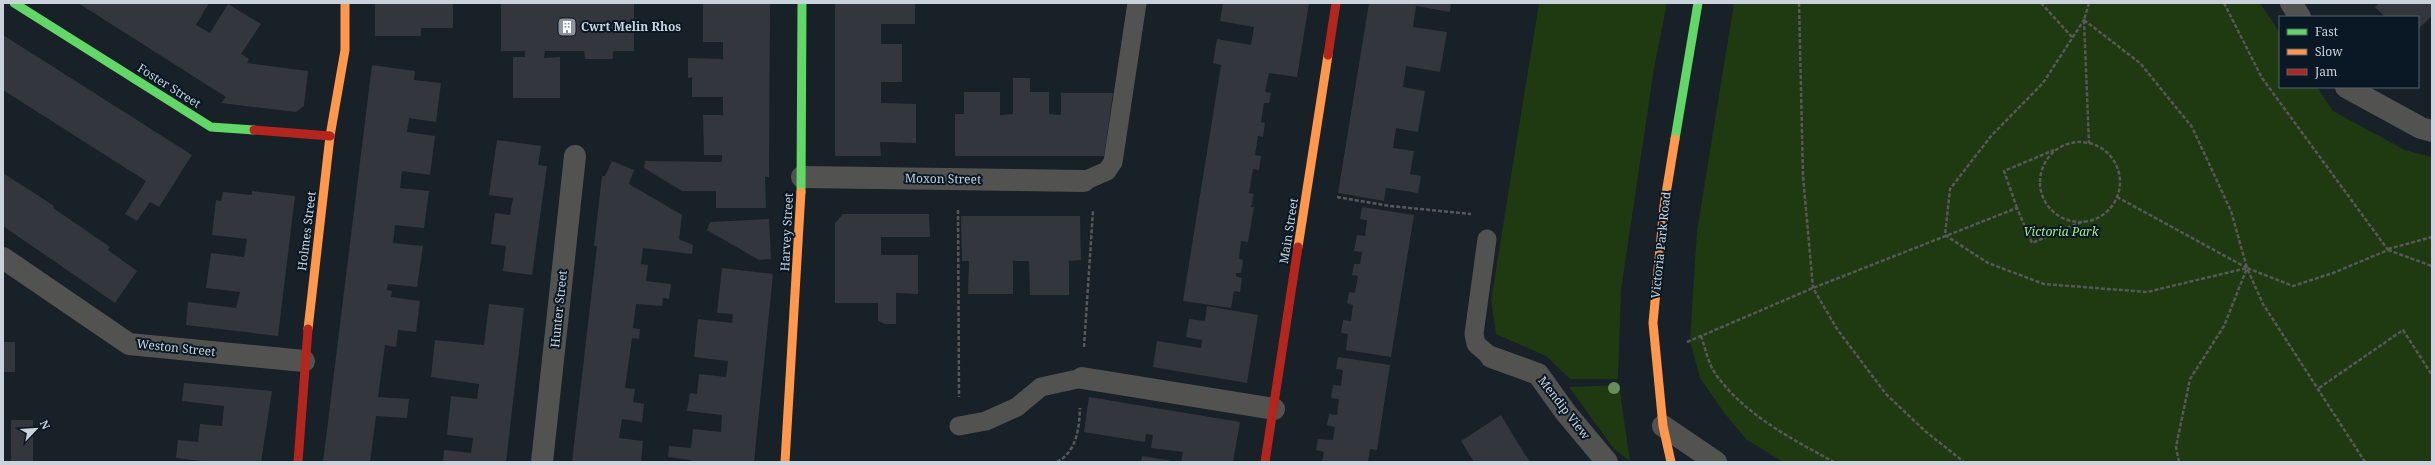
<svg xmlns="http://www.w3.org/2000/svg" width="2435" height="465" viewBox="0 0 2435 465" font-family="'Noto Serif',serif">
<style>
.green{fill:#1f3910}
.building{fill:#34363d}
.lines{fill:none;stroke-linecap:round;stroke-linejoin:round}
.path{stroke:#575859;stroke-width:2.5;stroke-dasharray:4 2;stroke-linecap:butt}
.lane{stroke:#525251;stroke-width:19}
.street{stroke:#525251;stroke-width:22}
.fast{stroke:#63d668;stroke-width:9}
.slow{stroke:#ff974d;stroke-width:9}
.jam{stroke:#b3261e;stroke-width:9}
.tree{fill:#698d5e}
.labels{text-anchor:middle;stroke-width:4;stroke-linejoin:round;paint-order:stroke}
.poi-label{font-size:12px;font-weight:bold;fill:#cad3dc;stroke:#091824;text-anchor:start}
.street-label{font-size:12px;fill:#cad3dc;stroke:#091824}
.park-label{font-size:12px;font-style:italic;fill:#ace78b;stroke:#091824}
</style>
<rect width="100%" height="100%" fill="#182028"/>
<path class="green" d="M1539 3H1667L1654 69 1621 290 1618 379H1570L1546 356 1496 334 1491 300Z
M1734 3H2260L2280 33V87H2317L2333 111 2405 150 2432 157V462H1783L1747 440 1725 414 1700 378 1690 341 1697 231Z
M1619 385 1630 461 1614 449 1569 387Z"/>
<path class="building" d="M78 3H209L196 25 210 33 228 4 261 24 241 54 249 59 247 63 308 71 304 106 296 112 221 103 226 97Z
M375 3H453V28H421V36H375Z
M501 3H634V51H613V59H585L584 51H545L544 58 560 57V98H513V57H525V51H501Z
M703 3H770L769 177H765L766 208H716V191H682L644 168 645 161 722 162V155H704L703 115H723V97H692V77L688 78V58L723 59V42H703Z
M835 3H915V24H881V44H902V82H881V103L916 104V143L880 142 881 156H835Z
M1223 3H1309L1297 77 1269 73 1265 92 1271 93 1269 103H1264L1261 122 1265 123 1263 137 1258 136 1255 155 1261 156 1259 170 1253 169 1249 193 1254 194 1251 207H1254L1248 242 1241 241 1239 259 1243 260 1241 273H1236V276L1242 278 1240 292 1234 291 1231 308 1183 301 1221 65 1213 63 1217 39 1251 45 1254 27 1220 21Z
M1369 3H1451L1450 12 1416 6 1413 27 1447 32 1440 72 1406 66 1403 87 1425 91 1418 132 1396 128 1393 148 1414 151 1410 174 1421 176 1418 193 1386 188 1384 201 1338 193Z
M2379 3H2432V16L2418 29V17H2385L2375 7Z
M3 35 192 155 159 207 150 202 137 221 125 214 146 181 3 90Z
M372 65 415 71 414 80 441 83 436 122 409 118 407 132 435 136 430 175 402 171 401 180 400 188 429 191 424 228 395 225 394 235 393 243 423 246 417 287 388 284 387 290 392 291 391 297 420 301 416 332 398 330 396 347 385 345 378 397 409 399 407 418 376 416 370 462H323Z
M1013 78H1030V92H1049V114L1061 115V93H1113L1104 156H955V114H964V92H1000V115L1013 114Z
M497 140 541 146 538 165 547 166 532 275 503 271 506 246 491 244 495 213 510 215 513 198 489 195Z
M612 161 634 170 629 184 682 215 679 239 693 245 692 254 643 248 641 264 648 265 646 281 671 284 669 299 663 298 662 306 636 304 633 328 640 329 639 339 632 338 625 388 635 389 633 402 644 404 642 422 622 419 619 438 643 441 641 462H572L597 246H594L602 176H605Z
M3 173 54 206 53 208 110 247 108 250 137 271 115 303 3 226Z
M252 191 295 196 278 336 186 325 188 302 236 308 240 292 206 288 211 253 244 257 247 239 212 235 216 200 221 201 223 192 252 195Z
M1362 207 1414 215 1391 357 1346 350 1348 334 1341 333 1343 320 1351 321 1353 305 1347 303 1349 292 1355 293 1358 276 1352 275 1354 264H1360L1362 252 1354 251 1357 235 1365 236 1367 220 1360 219Z
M843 214H929L930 237H881V255H918V294L896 293V324H885L878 321V303H835V223Z
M961 216H1080L1081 260 1069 261V295H1030L1029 261H1013V294H968L969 261H962Z
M769 219 771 259 759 260 707 230 710 222Z
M722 268 773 274 754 462H690L691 460 668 457 669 446 691 448 693 429 721 432 722 415 687 411 690 393 697 394 699 374 726 377 728 361 694 357 698 319 732 323 733 314 717 313Z
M489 304 524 308 506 462H443L444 450 471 453 473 438 447 435 451 396 477 399 479 384 431 377 435 340 484 345Z
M1207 306 1258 315 1247 383 1153 367 1157 341 1201 348 1202 340 1186 337 1189 319 1205 321Z
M3 342H15V372H3Z
M1338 357 1390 365 1377 450 1370 449 1368 462H1322L1324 452 1316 450 1318 439 1333 440 1335 427 1327 425 1329 414 1337 415 1339 399 1331 398 1333 385 1341 386 1343 370 1336 369Z
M184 383 272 391 261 462H210L176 458 178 440 198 442 200 424 222 426 224 406 182 401Z
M1089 397 1240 422 1233 462H1181L1183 452 1151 448 1153 435 1146 434 1145 442 1084 432Z
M1501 415 1519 445 1530 462H1474L1461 441Z
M11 420H33V462H11Z
M1142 456 1172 461V462H1141Z"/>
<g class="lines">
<path class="path" d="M1799 3 1803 176 1813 288 1837 329 1886 394 1925 431 1964 462
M2041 3 2072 37
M2089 3 2084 20 2089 143
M2224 3 2262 78 2388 250 2333 273 2293 286 2247 268 2263 304 2365 462
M2084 20 2140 63 2192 127 2231 211 2247 268 2147 292 2044 284 1988 263 1945 235 1950 189 1991 136 2043 83Z
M2040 182a40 40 0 1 1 80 0a40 40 0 1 1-80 0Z
M1337 197 1390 206 1471 214
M2117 197 2247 268 2224 326 2190 379 2176 447 2179 462
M2017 208 2004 171 2054 150
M958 210 959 397
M2388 249 2432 237
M2388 250 2432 266
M1701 336C1705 347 1708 363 1715 373 1743 414 1792 439 1834 462
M1687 342 1813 288 2017 208 2032 243 2084 221
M1084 347 1093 211
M2319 388 2403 330 2432 375
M1057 462C1077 451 1079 429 1080 408"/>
<path class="lane" d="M1084 181 1107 171 1113 162 1137 3
M1487 239 1474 334 1476 344 1491 357
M959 426 986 421 1017 407 1041 387 1082 378"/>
<path class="street" d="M2291 3 2300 17
M2346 87 2421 128 2432 131
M802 177 1084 181
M3 258 129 344 304 361
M1491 357 1538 374 1566 413 1607 462
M1082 378 1274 409
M1663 426 1716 462
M542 462 575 156"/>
<path class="fast" d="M14 3 211 127 254 130
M1675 139 1698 3
M801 192 802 3"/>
<path class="slow" d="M1298 247 1328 55
M308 329 330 136 345 50V3
M785 462 801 192
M1671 462 1663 426 1653 323 1664 206 1675 139"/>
<path class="jam" d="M1328 55 1336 3
M254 130 330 136
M298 462 308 329
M1265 462 1298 247"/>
</g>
<circle class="tree" cx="1614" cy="388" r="6"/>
<defs>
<g id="building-square" transform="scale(1)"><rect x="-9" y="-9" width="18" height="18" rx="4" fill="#8c949d" stroke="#091824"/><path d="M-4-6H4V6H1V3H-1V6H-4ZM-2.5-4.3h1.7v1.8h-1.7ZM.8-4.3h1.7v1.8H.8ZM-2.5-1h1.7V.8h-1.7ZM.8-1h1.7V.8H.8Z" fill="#fff"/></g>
</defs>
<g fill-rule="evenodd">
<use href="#building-square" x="567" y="27"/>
</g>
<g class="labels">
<g class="poi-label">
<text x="581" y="31">Cwrt Melin Rhos</text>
</g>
<g class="street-label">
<text transform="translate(169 86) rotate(32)" y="4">Foster Street</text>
<text transform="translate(943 179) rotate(1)" y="4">Moxon Street</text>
<text transform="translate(307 231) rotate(-83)" y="4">Holmes Street</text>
<text transform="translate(1289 231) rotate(-81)" y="4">Main Street</text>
<text transform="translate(787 232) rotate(-87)" y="4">Harvey Street</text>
<text transform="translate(1661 245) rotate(-84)" y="4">Victoria Park Road</text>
<text transform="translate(559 309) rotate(-84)" y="4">Hunter Street</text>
<text transform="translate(176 348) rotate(6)" y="4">Weston Street</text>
<text transform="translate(1564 408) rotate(52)" y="4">Mendip View</text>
</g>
<g class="park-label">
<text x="2061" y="236">Victoria Park</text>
</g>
</g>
<rect width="2435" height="465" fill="none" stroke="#cad3dc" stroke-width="8"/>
<rect x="2279" y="16" width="140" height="72" fill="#091824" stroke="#56636e"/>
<rect x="2287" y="29" width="20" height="6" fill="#63d668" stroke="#56636e"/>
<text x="2315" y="36" font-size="12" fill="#cad3dc">Fast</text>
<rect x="2287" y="49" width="20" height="6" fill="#ff974d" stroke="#56636e"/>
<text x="2315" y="56" font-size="12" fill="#cad3dc">Slow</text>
<rect x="2287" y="69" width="20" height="6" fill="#b3261e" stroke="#56636e"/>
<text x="2315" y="76" font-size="12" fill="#cad3dc">Jam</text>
<g transform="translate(36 429) rotate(65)" stroke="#091824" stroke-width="3" paint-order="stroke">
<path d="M0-3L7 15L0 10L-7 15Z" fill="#cad3dc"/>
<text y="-6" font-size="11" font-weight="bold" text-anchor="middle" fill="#cad3dc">N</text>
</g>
</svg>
